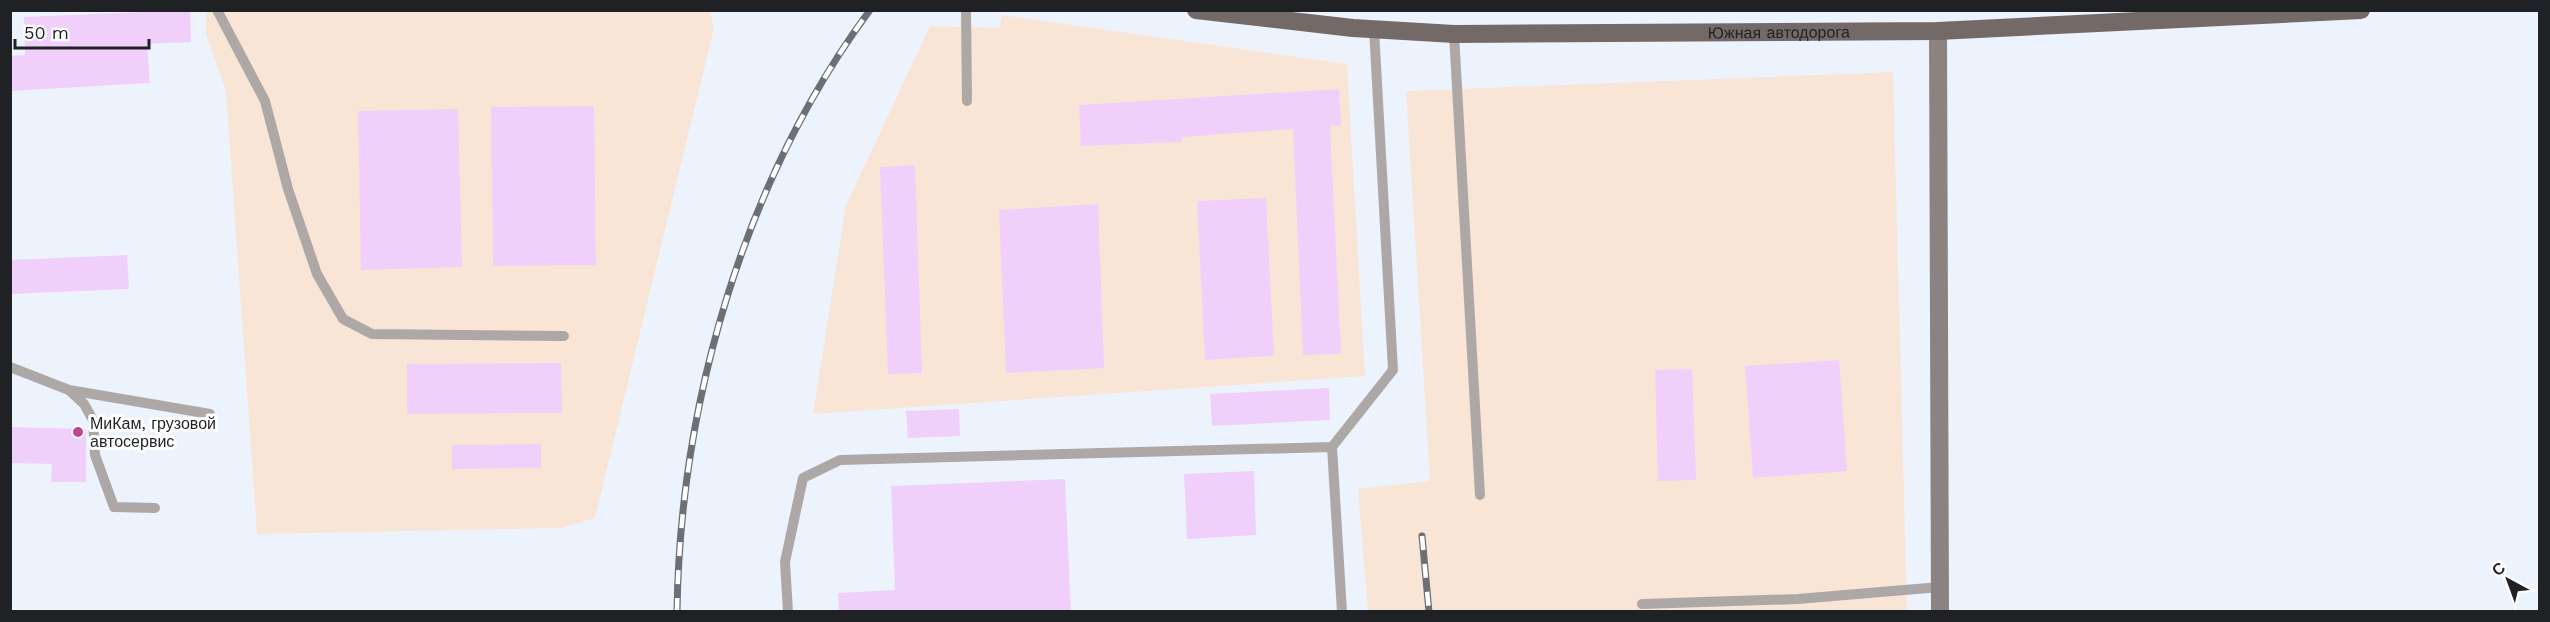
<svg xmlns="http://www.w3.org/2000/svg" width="2550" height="622" viewBox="0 0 2550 622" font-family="'Work Sans',sans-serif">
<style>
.industrial{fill:#f9e5d6}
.building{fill:#f0d0fb}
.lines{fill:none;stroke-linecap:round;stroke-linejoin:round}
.lane{stroke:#ada8a6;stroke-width:10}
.secondary{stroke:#8b8381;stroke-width:18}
.primary{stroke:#736a67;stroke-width:18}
.rail-casing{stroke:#6c7076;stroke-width:7}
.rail{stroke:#fff;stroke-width:4.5;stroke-dasharray:14;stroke-linecap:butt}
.poi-dot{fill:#c14698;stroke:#fff;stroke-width:2}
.labels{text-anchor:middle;stroke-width:6;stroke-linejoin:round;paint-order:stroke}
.street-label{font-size:16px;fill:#1f2124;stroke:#fff}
.poi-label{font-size:16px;fill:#1f2124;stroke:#fff;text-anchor:start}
</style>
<rect width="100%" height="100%" fill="#edf3fd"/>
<path class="industrial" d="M206 11H710L714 28 595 518 561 528 257 534 226 92 206 34Z
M1002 15 1347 64 1365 376 813 414 846 205 930 26 999 28Z
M1893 72 1907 611H1368L1358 489 1430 481 1406 91Z"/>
<path class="building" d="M190 10 191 42 147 44 150 83 10 91V56L25 55 24 17Z
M1339 89 1341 125 1330 126 1341 354 1303 355 1293 129 1182 137V142L1081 146 1079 105Z
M594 106 596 265 493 266 491 107Z
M458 109 462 267 361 270 358 111Z
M915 165 922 373 888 374 880 167Z
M1266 198 1274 356 1205 360 1197 201Z
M1098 204 1104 368 1006 373 999 210Z
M127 255 129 289 10 294V260Z
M1839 360 1847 471 1753 478 1745 366Z
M561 363 562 413 407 414V364Z
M1692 369 1696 480 1658 481 1655 370Z
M1329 388 1330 420 1212 426 1210 394Z
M959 409 960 436 908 438 906 411Z
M10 427 86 429V482H51L52 464 10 463Z
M541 444V468L452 469V445Z
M1254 471 1256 535 1187 539 1184 474Z
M1065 479 1071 612H839L838 593 895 590 891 486Z"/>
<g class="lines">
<path class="lane" d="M217 10 265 101 288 189 317 274 343 319 372 334 564 336
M966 10 967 101
M1454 34 1480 495
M10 367 69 390 210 414
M69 390 84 404 93 420 95 455 114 507 155 508
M1642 604 1798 599 1940 587
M788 612 785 562 803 478 840 460 1332 447
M1342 612 1332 447 1393 370 1374 29"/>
<path class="secondary" d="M1938 31 1940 612"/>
<path class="primary" id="s1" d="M1196 10 1353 28 1454 34 1938 31 2361 10"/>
<g class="rail-casing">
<path id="rail" d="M1422 536 1429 612
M677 612C680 402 744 180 870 10"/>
</g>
<use href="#rail" class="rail"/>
</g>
<circle class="poi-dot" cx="78" cy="432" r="6"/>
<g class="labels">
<g class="street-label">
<text dy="6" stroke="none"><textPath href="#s1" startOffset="584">Южная автодорога</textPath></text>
</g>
<g class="poi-label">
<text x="90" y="429">МиКам, грузовой<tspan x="90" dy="18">автосервис</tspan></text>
</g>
</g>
<rect width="2550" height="622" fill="none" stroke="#1f2124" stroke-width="24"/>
<g transform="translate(2508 580) rotate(319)" stroke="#ffffff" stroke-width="4.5" paint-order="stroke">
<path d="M0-4.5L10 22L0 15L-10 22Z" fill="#1f2124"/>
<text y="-9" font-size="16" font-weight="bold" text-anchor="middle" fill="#1f2124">С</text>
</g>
<path d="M15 39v9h134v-9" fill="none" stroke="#1f2124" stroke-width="3"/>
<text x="24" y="39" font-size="18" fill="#1f2124" stroke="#ffffff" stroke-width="4.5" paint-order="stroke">50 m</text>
</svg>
